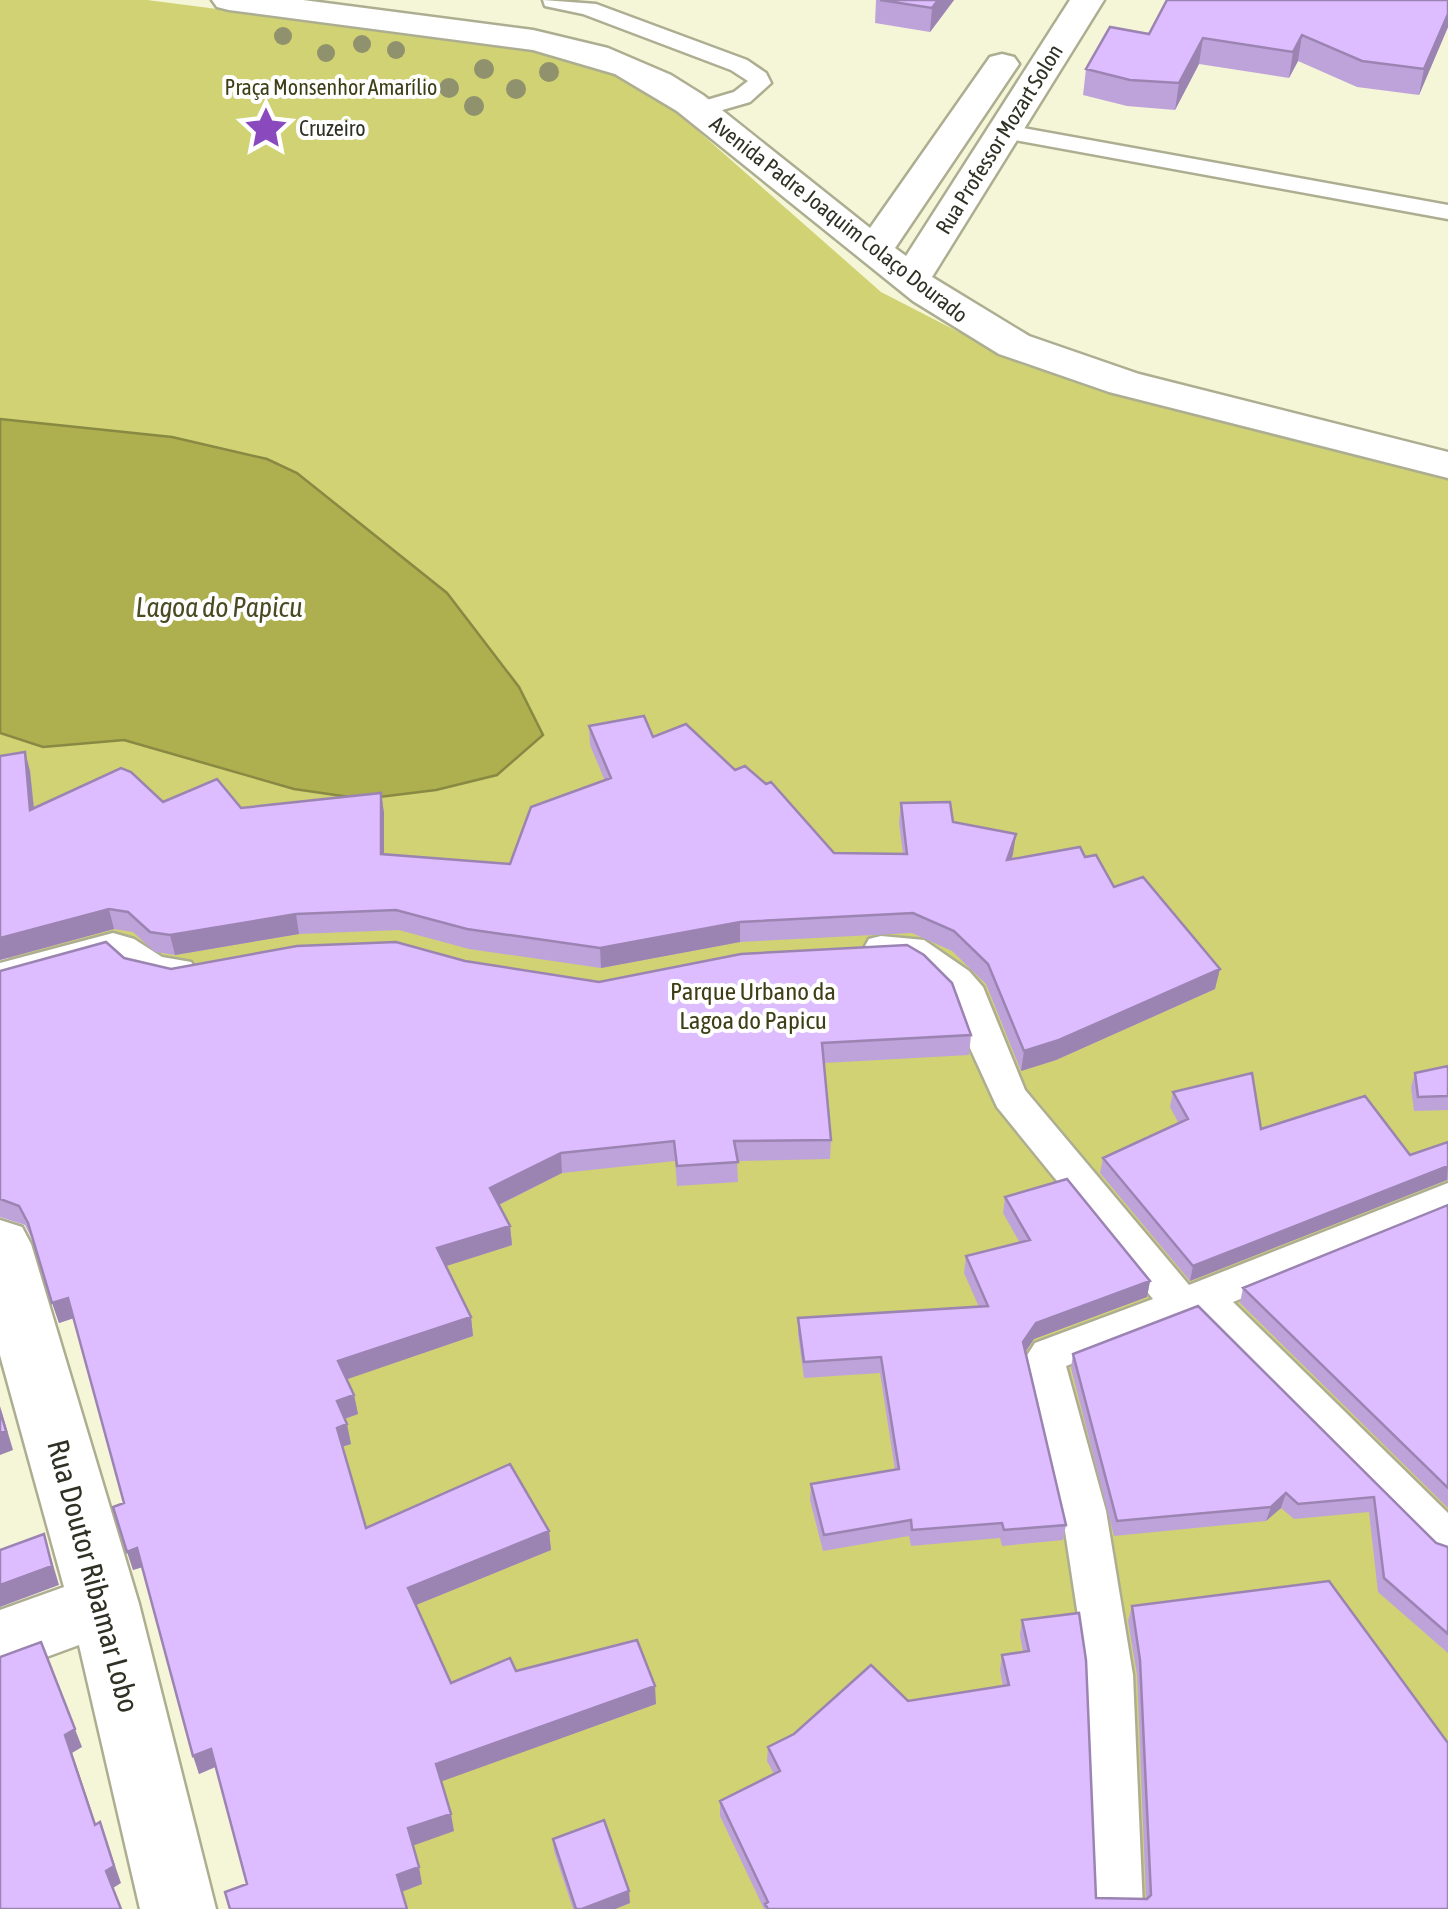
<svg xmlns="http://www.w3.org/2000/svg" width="1448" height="1909" viewBox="0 0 1448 1909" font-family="'Asap Condensed',sans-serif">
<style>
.green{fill:#d0d274}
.water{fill:#aeaf4e;stroke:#888942;stroke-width:2.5}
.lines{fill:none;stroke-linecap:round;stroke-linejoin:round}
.service-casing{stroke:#adae91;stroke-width:5}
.minor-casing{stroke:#adae91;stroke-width:5}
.service{fill:#fff;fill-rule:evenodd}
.minor{fill:#fff;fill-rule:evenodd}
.tree{fill:#90916d}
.wall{fill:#bea3db}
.shaded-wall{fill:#9b84b2}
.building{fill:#ddbdff;stroke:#9b84b2;stroke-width:2.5}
.labels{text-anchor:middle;stroke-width:8;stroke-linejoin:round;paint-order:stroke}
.far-park-label{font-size:22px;fill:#3e3f16;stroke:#fff}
.far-poi-label{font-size:22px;fill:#303125;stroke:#fff;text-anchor:start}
.far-street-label{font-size:22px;fill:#303125;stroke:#fff}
.park-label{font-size:25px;fill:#3e3f16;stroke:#fff}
.water-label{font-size:28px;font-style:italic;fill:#4a4b22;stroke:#fff}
.near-street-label{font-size:30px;fill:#303125;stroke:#fff}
</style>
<rect width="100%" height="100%" fill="#f5f6d7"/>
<path class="green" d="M0 0H147L516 47C568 57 617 73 663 100L881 292 1023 365 1448 479V1909H294L17 964 0 951Z"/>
<path class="water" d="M0 419 172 437 267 459 297 473 447 593 519 687 543 735 497 775 436 790 363 799 294 789 124 740 43 747 0 733Z"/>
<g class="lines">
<g class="service-casing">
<path id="service" d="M543 0 596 4 747 60 766 73 771 83 750 102 698 117 690 115 687 110 690 105 734 92 748 81 731 70 583 14 545 6Z
M1001 124 1448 205V219L993 136 989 131 993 126Z
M113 933 134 939 162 957 191 962 197 971 191 980C160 989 137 974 112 958L0 989V963Z
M881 936 924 940 969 971 983 987 1025 1090 1189 1285 1448 1183V1214L1233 1302 1448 1513V1560L1433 1555 1196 1316 1066 1366 1106 1511 1133 1675 1143 1909H1095L1087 1675 1062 1511 1024 1360 1035 1343 1153 1299 997 1107 959 1024 953 1000 904 961 869 957 864 948 869 939Z"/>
</g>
<g class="minor-casing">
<path id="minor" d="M212 0H303L533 30 608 48 671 75 703 95 870 228 990 57 1002 54 1014 57 1019 64 895 248 906 256 1070 0H1104L932 277 1029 336 1139 374 1448 452V478L1109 392 999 354 913 301 677 111 615 74 533 50 229 10 217 7Z
M0 1220 22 1227 31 1244 139 1604 216 1909H140L79 1645 0 1674V1610L64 1587 0 1355Z"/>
</g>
<use href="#service" class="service"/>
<use href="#minor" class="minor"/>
</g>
<g class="tree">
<circle cx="283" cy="36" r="9"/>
<circle cx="362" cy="44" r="9"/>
<circle cx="396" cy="50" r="9"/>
<circle cx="326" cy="53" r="9"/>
<circle cx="484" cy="69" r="10"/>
<circle cx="549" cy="72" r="10"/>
<circle cx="449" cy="88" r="10"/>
<circle cx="516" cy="89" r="10"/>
<circle cx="474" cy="106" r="10"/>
</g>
<path class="wall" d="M876 0H954L930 32 875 23Z
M1448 0V27L1419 95 1357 87 1298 61 1289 78 1199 64 1175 110 1127 106 1083 95 1086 69 1149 34Z
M589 726 653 737 735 770 834 853 903 854 899 823 901 803 953 822 1013 854 1012 859 1085 857 1215 989 1056 1060 1021 1071 986 984 952 951 912 933 740 942 601 968 469 949 399 930 299 934 175 955 155 952 133 932 114 929 0 960V756L25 752 30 771 34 808 163 802 241 808 381 793 384 813V854L510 864 605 781 590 745Z
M124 958 171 969 465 961 599 982 971 1035 969 1055 824 1063 831 1140 830 1159 737 1161 738 1182 677 1186 675 1161 562 1173 499 1205 510 1226 512 1245 446 1266 471 1317 473 1336 346 1379 354 1395 358 1414 345 1419 351 1444 342 1447 366 1528 549 1531 551 1550 416 1605 451 1683 516 1671 656 1704 441 1781 454 1831 413 1845 422 1884 402 1892 247 1884 216 1767 199 1774 142 1567 133 1570 124 1503 74 1318 59 1323 33 1241 25 1225 0 1217V971Z
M1448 1066V1110L1414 1111 1411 1087 1415 1073Z
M1173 1092 1261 1129 1410 1155 1448 1142V1180H1447L1190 1281 1100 1173 1103 1158 1179 1124 1170 1107Z
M1005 1197 1150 1281 1147 1297 1034 1339 1026 1351 1066 1525 1063 1540 1002 1546 1000 1538 911 1546 909 1536 823 1551 810 1500 811 1484 895 1470 880 1373 804 1378 798 1334V1318L979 1307 964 1273 966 1256 1020 1243 1003 1213Z
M1448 1205V1508L1240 1303 1243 1288Z
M1198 1306 1436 1543 1448 1547V1653L1378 1592 1369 1512 1294 1519 1281 1508 1266 1521 1114 1536 1071 1368 1073 1354Z
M1132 1606 1448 1909H764L720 1816V1801L774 1774 767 1761 768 1747 908 1701 1003 1686 1000 1670 1002 1655 1023 1652 1020 1635 1022 1620 1096 1898 1146 1899 1137 1675 1128 1621Z
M553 1839 630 1903 615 1909H573L554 1851Z"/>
<path class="shaded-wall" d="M938 0H954L930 32 932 8Z
M1448 14V27L1419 95 1424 69Z
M1302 35 1298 61 1289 78 1293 52Z
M1203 38 1199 64 1175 110 1179 83Z
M25 752 30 771 36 830 30 810Z
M381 793 384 813V874L381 854Z
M1016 834 1013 854 1004 880 1007 860Z
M109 909 114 929 0 960V938Z
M296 914 299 934 175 955 170 935Z
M740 922V942L601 968 600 948Z
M1220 969 1215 989 1056 1060 1021 1071 1024 1051Z
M561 1153 562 1173 492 1208 490 1188Z
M1448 1166 1447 1180 1190 1281 1193 1266Z
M510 1226 512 1245 440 1268 437 1248Z
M1150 1281 1147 1297 1034 1339 1021 1358 1023 1342 1036 1323Z
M68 1298 74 1318 59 1323 52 1303Z
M471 1317 473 1336 342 1381 338 1361Z
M354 1395 358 1414 341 1420 337 1401Z
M0 1406 13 1450 0 1455Z
M347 1424 351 1444 341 1447 337 1428Z
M1286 1493 1281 1508 1266 1521 1271 1507Z
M549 1531 551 1550 411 1607 408 1588Z
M44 1534 59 1585 0 1607V1585Z
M137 1548 143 1567 133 1570 127 1552Z
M655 1686 656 1704 440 1782 436 1764Z
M75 1729 82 1747 72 1753 102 1842 65 1735Z
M211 1749 217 1766 199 1774 193 1756Z
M451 1814 454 1831 412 1846 408 1828Z
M100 1822 121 1883 113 1888 106 1871Z
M419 1867 422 1884 401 1892 397 1875Z
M629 1891 630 1903 615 1909H582Z"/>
<path class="building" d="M880 0H938L932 8Z
M1167 0H1448V14L1424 69 1362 61 1302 35 1293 52 1203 38 1179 83 1130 80 1086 69 1110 27 1149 34Z
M644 716 653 737 686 724 735 770 745 766 766 784 771 782 834 853 907 854 901 803 950 802 953 822 1016 834 1007 860 1080 847 1085 857 1096 855 1114 887 1143 877 1220 969 1059 1040 1024 1051 988 964 954 931 913 913 740 922 600 948 467 929 396 910 296 914 170 935 150 932 128 912 109 909 0 938V756L25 752 30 810 121 768 131 772 163 802 217 779 241 808 381 793V854L510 864 531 807 611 778 589 726Z
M106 942 124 958 171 969 297 946 396 942 465 961 599 982 741 954 907 945 924 955 952 983 971 1035 822 1043 831 1140 734 1141 738 1162 677 1166 674 1141 561 1153 490 1188 510 1226 437 1248 471 1317 338 1361 354 1395 337 1401 347 1424 337 1428 366 1528 510 1464 549 1531 408 1588 451 1683 510 1658 516 1671 637 1640 655 1686 436 1764 451 1814 408 1828 419 1867 397 1875 407 1909H230L225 1892 247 1884 211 1749 193 1756 137 1548 127 1552 113 1507 124 1503 68 1298 52 1303 28 1223 19 1206 0 1199V971Z
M1448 1066V1096L1418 1097 1415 1073Z
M1252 1073 1261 1129 1365 1096 1410 1155 1448 1142V1166L1193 1266 1103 1158 1188 1119 1173 1092Z
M1067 1179 1150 1281 1036 1323 1023 1342 1066 1525 1004 1530 1002 1523 912 1530 911 1520 824 1535 811 1484 899 1469 881 1357 804 1362 798 1318 988 1306 966 1256 1030 1240 1005 1197Z
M1448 1205V1488L1243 1288Z
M1198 1306 1436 1543 1448 1547V1634L1384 1578 1374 1497 1298 1504 1286 1493 1271 1507 1117 1521 1073 1354Z
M0 1411 6 1431 0 1433Z
M44 1534 52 1566 0 1585V1550Z
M1329 1581 1448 1743V1909H768L765 1904 768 1902 720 1801 780 1771 768 1747 794 1734 871 1665 908 1701 1009 1685 1002 1655 1029 1651 1022 1620 1079 1613 1086 1660 1096 1898 1147 1899 1151 1895 1140 1660 1132 1606Z
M41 1642 75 1729 65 1735 95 1825 100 1822 114 1866 106 1871 121 1909H0V1657Z
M604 1820 629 1891 582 1909H576L553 1839Z"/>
<defs>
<g id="sight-bare" transform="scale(3.45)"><path d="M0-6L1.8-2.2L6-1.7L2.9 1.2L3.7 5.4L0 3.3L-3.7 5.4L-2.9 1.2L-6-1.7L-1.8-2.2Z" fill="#8a49bd" stroke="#fff" stroke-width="2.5" paint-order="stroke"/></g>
</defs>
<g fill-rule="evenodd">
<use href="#sight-bare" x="266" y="128"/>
</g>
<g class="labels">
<g class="far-park-label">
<text x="331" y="95">Praça Monsenhor Amarílio</text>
</g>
<g class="far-poi-label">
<text x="299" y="136">Cruzeiro</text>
</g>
<g class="far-street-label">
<text transform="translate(999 139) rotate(-58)" y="8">Rua Professor Mozart Solon</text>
<text transform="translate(839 219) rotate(38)" y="8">Avenida Padre Joaquim Colaço Dourado</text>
</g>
<g class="park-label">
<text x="753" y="1000">Parque Urbano da<tspan x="753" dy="29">Lagoa do Papicu</tspan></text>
</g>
<g class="water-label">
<text x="219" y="617">Lagoa do Papicu</text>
</g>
<g class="near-street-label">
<text transform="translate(93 1576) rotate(75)" y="10">Rua Doutor Ribamar Lobo</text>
</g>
</g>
</svg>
